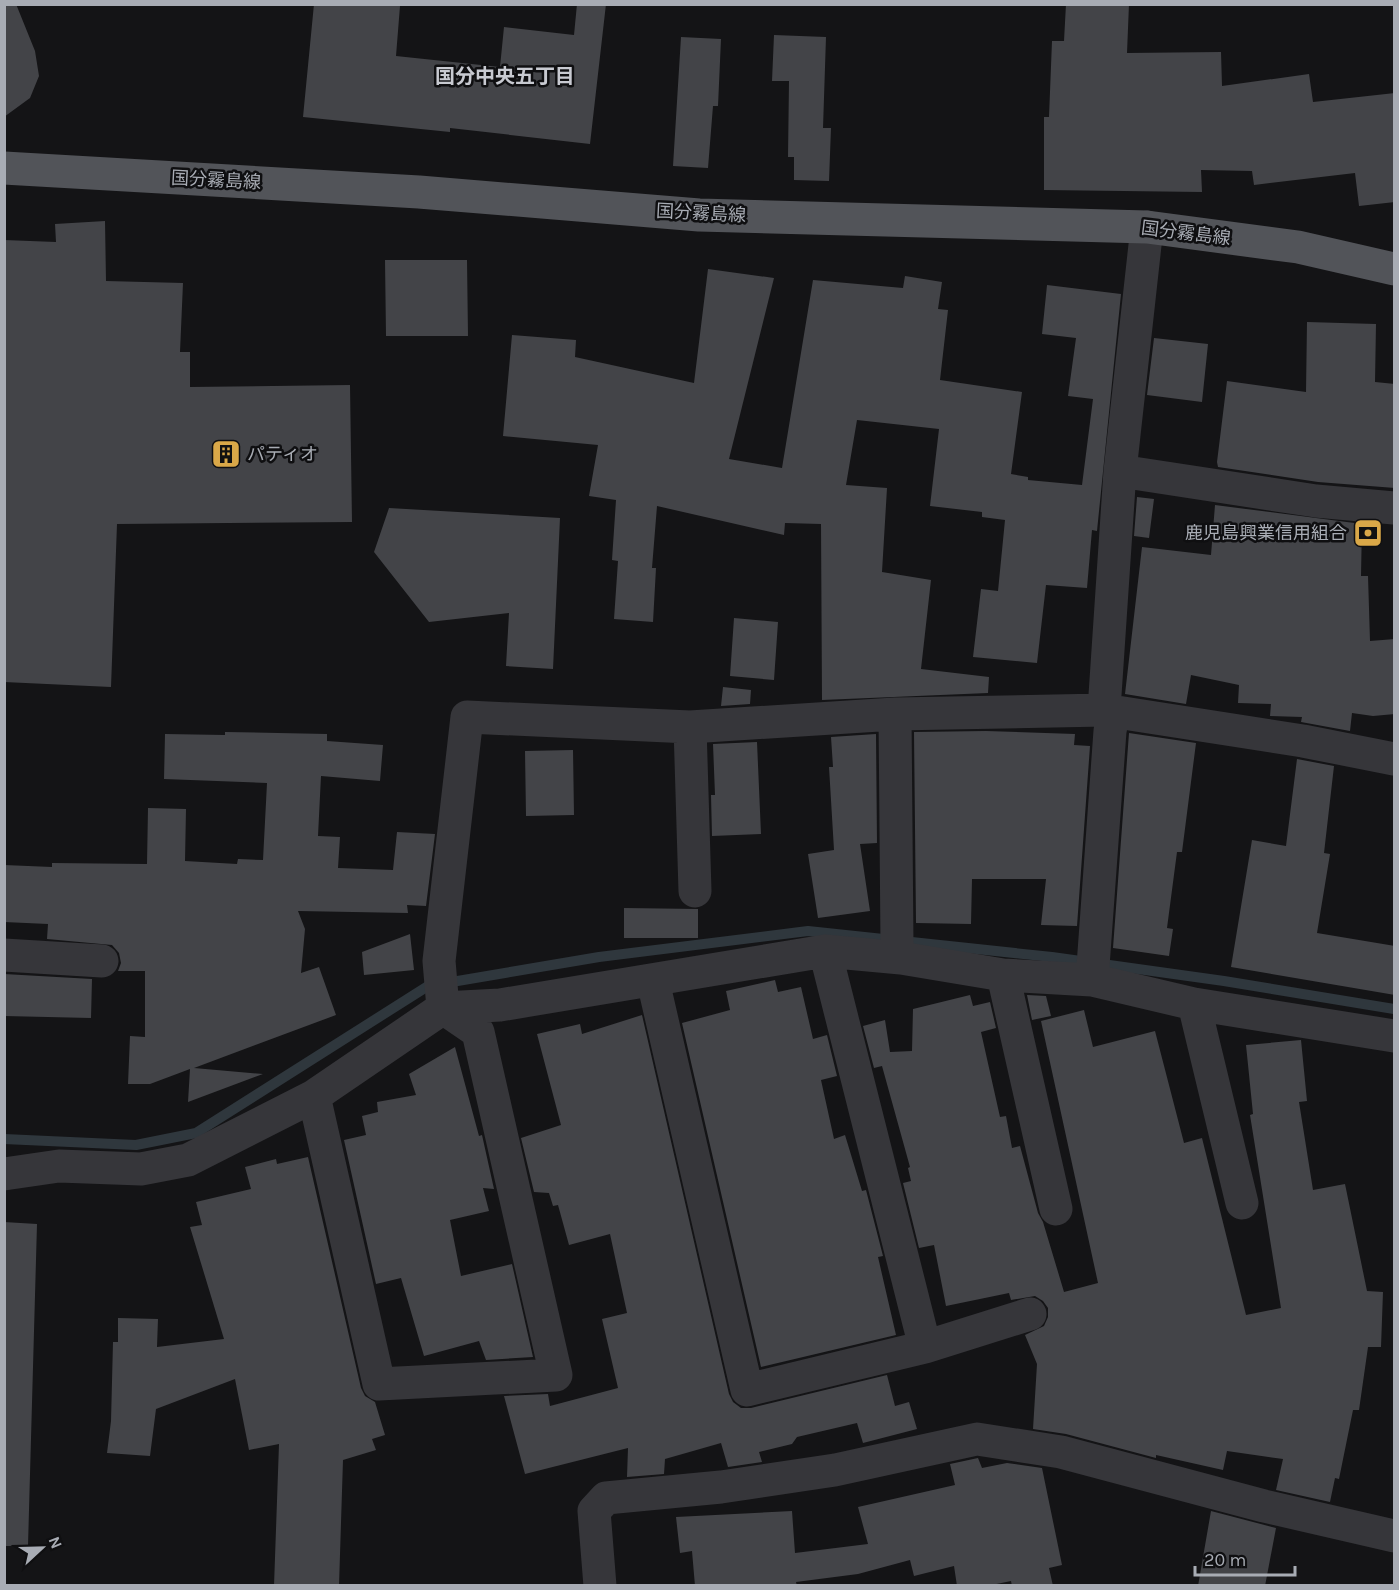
<svg xmlns="http://www.w3.org/2000/svg" width="1399" height="1590" viewBox="0 0 1399 1590" font-family="Karla,'Noto Sans JP',sans-serif">
<style>
.lines{fill:none;stroke-linecap:round;stroke-linejoin:round}
.stream{stroke:#2f373d;stroke-width:10}
.building{fill:#434448}
.minor{stroke:#36363a;stroke-width:33}
.major{stroke:#525459;stroke-width:33}
.labels{text-anchor:middle;stroke-width:5;stroke-linejoin:round;paint-order:stroke}
.street-label{font-size:18px;fill:#a8acb4;stroke:#0f0f11}
.poi-label{font-size:18px;fill:#a8acb4;stroke:#0f0f11;text-anchor:start}
.neighbourhood-label{font-size:20px;font-weight:bold;fill:#c8cad1;stroke:#0f0f11}
</style>
<rect width="100%" height="100%" fill="#141416"/>
<g class="lines">
<path class="stream" d="M4 1139 136 1145 196 1133 428 986 599 957 808 931 1052 957 1224 981 1394 1009"/>
</g>
<path class="building" d="M4 4H16L35 51 39 76 30 98 4 117Z
M314 4 400 6 396 56 500 67 504 27 574 35 577 4H606L590 144 450 128V132L303 117Z
M1066 4H1129L1127 53 1221 52 1222 86 1309 74 1313 102 1395 93V202L1359 206 1355 173 1254 185 1252 171 1201 170 1202 192 1044 190V117H1049L1052 41H1064Z
M774 35 826 37 823 128H831L829 181 794 180V157H788L789 81H772Z
M681 37 721 39 718 106H713L708 168 673 166Z
M105 221 106 281 183 283 180 352H190V387L350 385 352 522 117 524 111 687 4 682V240L56 242 55 224Z
M385 260H467L468 336H386Z
M708 269 774 278 729 459 782 468 813 280 903 288 905 276 942 282 938 309 948 310 940 380 1022 392 1011 474 1028 477V480L1082 485 1093 399 1068 396 1076 338 1042 334 1047 285 1121 294 1097 531 1092 530 1087 588 1046 585 1037 663 973 657 981 589 998 591 1005 520 982 517V512L930 506 939 429 857 420 846 485 887 488 882 572 931 580 921 669 989 677 988 693 822 700 821 524 785 523 784 535 657 506 652 568H656L653 622 614 619 618 561 612 560 616 500 589 496 598 445 503 436 512 335 576 340 575 357 694 383Z
M1307 322 1376 324 1375 382 1395 384V488L1318 482 1218 467 1217 462 1227 381 1306 392Z
M1154 338 1208 344 1202 402 1147 395Z
M1137 497 1154 499 1149 538 1134 536Z
M1215 505 1362 524 1361 576H1368L1370 641 1395 639V714L1373 716 1352 713 1350 731 1301 722 1302 717 1270 716 1271 704 1238 703 1239 685 1191 675 1186 704 1125 694 1142 547 1211 555Z
M389 508 560 518 553 669 506 666 509 613 429 622 374 552Z
M734 618 778 622 774 680 730 676Z
M723 687 751 690 750 704 721 706Z
M986 731 1075 734 1074 745 1090 746 1077 926 1041 925 1046 879H972L971 924 916 923 914 732Z
M225 732 327 734V741L383 745 380 781 321 776 318 836 340 837 338 868 393 870 397 832 435 834 426 906 407 905 408 913 298 911 305 929 301 973 319 967 336 1015 194 1068 263 1074 188 1102 190 1069 150 1084H128L130 1036 145 1037V971H118L121 963 119 953 112 945 47 939 48 924 4 922V865L52 867V863L147 864 148 808 186 809 185 861 237 864 238 859 263 860 267 783 164 779 165 734 225 735Z
M1129 733 1196 743 1182 852H1177L1167 928 1173 929 1169 956 1113 948Z
M876 734 877 843 860 844 870 911 818 918 808 854 834 850 829 767H833L831 737Z
M757 742 761 834 712 836 711 795H715L713 744Z
M573 750 574 815 526 816 525 751Z
M1297 759 1334 766 1324 853 1330 854 1317 933 1395 946V995L1231 967 1252 840 1286 846Z
M624 908 698 909V938H624Z
M410 934 414 970 364 975 362 952Z
M4 974 92 979 91 1018 4 1016Z
M775 980 778 992 801 987 813 1039 827 1035 837 1076 821 1080 834 1139 845 1135 862 1191 866 1190 883 1256 878 1257 896 1335 761 1367 682 1023 730 1010 726 991Z
M970 995 973 1006 990 1002 996 1028 981 1032 1000 1117 1006 1116 1012 1148 1020 1146 1038 1213 1043 1222 1064 1292 1098 1283 1041 1021 1084 1010 1093 1047 1155 1031 1184 1143 1202 1138 1246 1315 1281 1308 1250 1115 1253 1114 1246 1045 1301 1040 1307 1101 1299 1102 1313 1190 1345 1184 1367 1291 1383 1292 1381 1347H1368L1359 1410H1353L1339 1479 1335 1478 1330 1502 1276 1490 1283 1459 1227 1451 1223 1470 1156 1455V1458L1066 1434 1033 1429 1037 1364 1025 1335 1044 1326 1048 1317V1308L1043 1301 1035 1296 1011 1300 1009 1293 946 1306 934 1245 919 1248 903 1183 911 1181 908 1168 910 1167 882 1066 874 1068 863 1026 885 1020 890 1052 912 1051 913 1009Z
M1027 995 1046 996 1051 1016 1032 1020Z
M642 1015 729 1394 733 1402 741 1408H751L887 1375 895 1406 909 1402 917 1429 863 1443 857 1423 797 1437 792 1444 759 1452 762 1462 728 1467 721 1443 665 1459 664 1474 627 1477 628 1448 525 1474 504 1396 548 1394 550 1406 618 1388 602 1319 627 1313 610 1234 569 1245 558 1205 553 1206 549 1193 534 1192 521 1138 561 1125 537 1034 580 1024 582 1034Z
M455 1047 479 1136 482 1135 494 1189 483 1188 489 1211 450 1220 461 1276 512 1264 533 1357 486 1360 479 1341 424 1356 401 1278 376 1284 344 1140 366 1135 362 1116 378 1112 377 1102 416 1095 409 1074Z
M308 1157 361 1388 365 1396 375 1402 385 1435 372 1439 376 1450 343 1460 339 1586H274L279 1444 249 1450 235 1379 156 1409 150 1456 107 1453 111 1421 113 1342H118V1318L158 1319 157 1347 224 1339 190 1227 202 1225 196 1202 251 1189 245 1167 276 1159 277 1164Z
M4 1222 37 1224 28 1546H4Z
M978 1458 982 1468 1007 1463 1042 1468 1062 1565 1049 1568 1053 1586H1012L1011 1581 987 1586H957L954 1566 914 1576 910 1560 858 1574 796 1582 797 1586H695L692 1551 680 1553 676 1517 792 1511 795 1553 868 1544 858 1507 955 1485 950 1464Z
M1211 1511 1276 1528 1265 1586H1198Z"/>
<g class="lines">
<path class="minor" d="M1120 471 1316 501 1394 508
M1104 710 1120 471 1147 227
M895 714 897 945 901 958
M690 727 695 891
M4 955 102 961
M1003 975 1056 1209
M1092 980 1110 731 1114 711
M653 981 747 1390 925 1347 825 951
M1194 1004 1242 1203
M314 1096 379 1384 556 1375 478 1032 443 1008 439 961 467 717 690 727 895 714 1104 710 1303 741 1394 759
M4 1174 59 1166 141 1169 188 1160 314 1096 443 1008 500 1005 825 951 901 958 1003 975 1092 980 1194 1004 1394 1036
M925 1347 1030 1314
M600 1586 594 1511 606 1498 721 1487 835 1470 977 1439 1061 1452 1264 1506 1394 1536"/>
<path class="major" d="M4 168 419 192 699 215 1147 227 1298 247 1394 269"/>
</g>
<defs>
<g id="building-square" transform="scale(1.5)"><rect x="-9" y="-9" width="18" height="18" rx="4" fill="#daa848" stroke="#0f0f11"/><path d="M-4-6H4V6H1V3H-1V6H-4ZM-2.5-4.3h1.7v1.8h-1.7ZM.8-4.3h1.7v1.8H.8ZM-2.5-1h1.7V.8h-1.7ZM.8-1h1.7V.8H.8Z" fill="#111"/></g>
<g id="bank-square" transform="scale(1.5)"><rect x="-9" y="-9" width="18" height="18" rx="4" fill="#daa848" stroke="#0f0f11"/><path d="M-6-4H6V4H-6ZM0-2.3a2.3 2.3 0 1 0 0 4.6a2.3 2.3 0 1 0 0-4.6Z" fill="#111"/></g>
</defs>
<g fill-rule="evenodd">
<use href="#building-square" x="226" y="454"/>
<use href="#bank-square" x="1368" y="533"/>
</g>
<g class="labels">
<g class="street-label">
<text transform="translate(216 180) rotate(3)" y="6">国分霧島線</text>
<text transform="translate(701 213) rotate(3)" y="6">国分霧島線</text>
<text transform="translate(1186 233) rotate(7)" y="6">国分霧島線</text>
</g>
<g class="poi-label">
<text x="247" y="460">パティオ</text>
<text x="1347" y="539" text-anchor="end">鹿児島興業信用組合</text>
</g>
<g class="neighbourhood-label">
<text x="505" y="83">国分中央五丁目</text>
</g>
</g>
<rect width="1399" height="1590" fill="none" stroke="#a8acb4" stroke-width="12"/>
<g transform="translate(42 1548) rotate(68)" stroke="#0f0f11" stroke-width="4.5" paint-order="stroke">
<path d="M0-4.5L10 22L0 15L-10 22Z" fill="#a8acb4"/>
<text y="-9" font-size="16" font-weight="bold" text-anchor="middle" fill="#a8acb4">N</text>
</g>
<path d="M1195 1566v9h100v-9" fill="none" stroke="#a8acb4" stroke-width="3"/>
<text x="1204" y="1566" font-size="18" fill="#a8acb4" stroke="#0f0f11" stroke-width="4.5" paint-order="stroke">20 m</text>
</svg>
